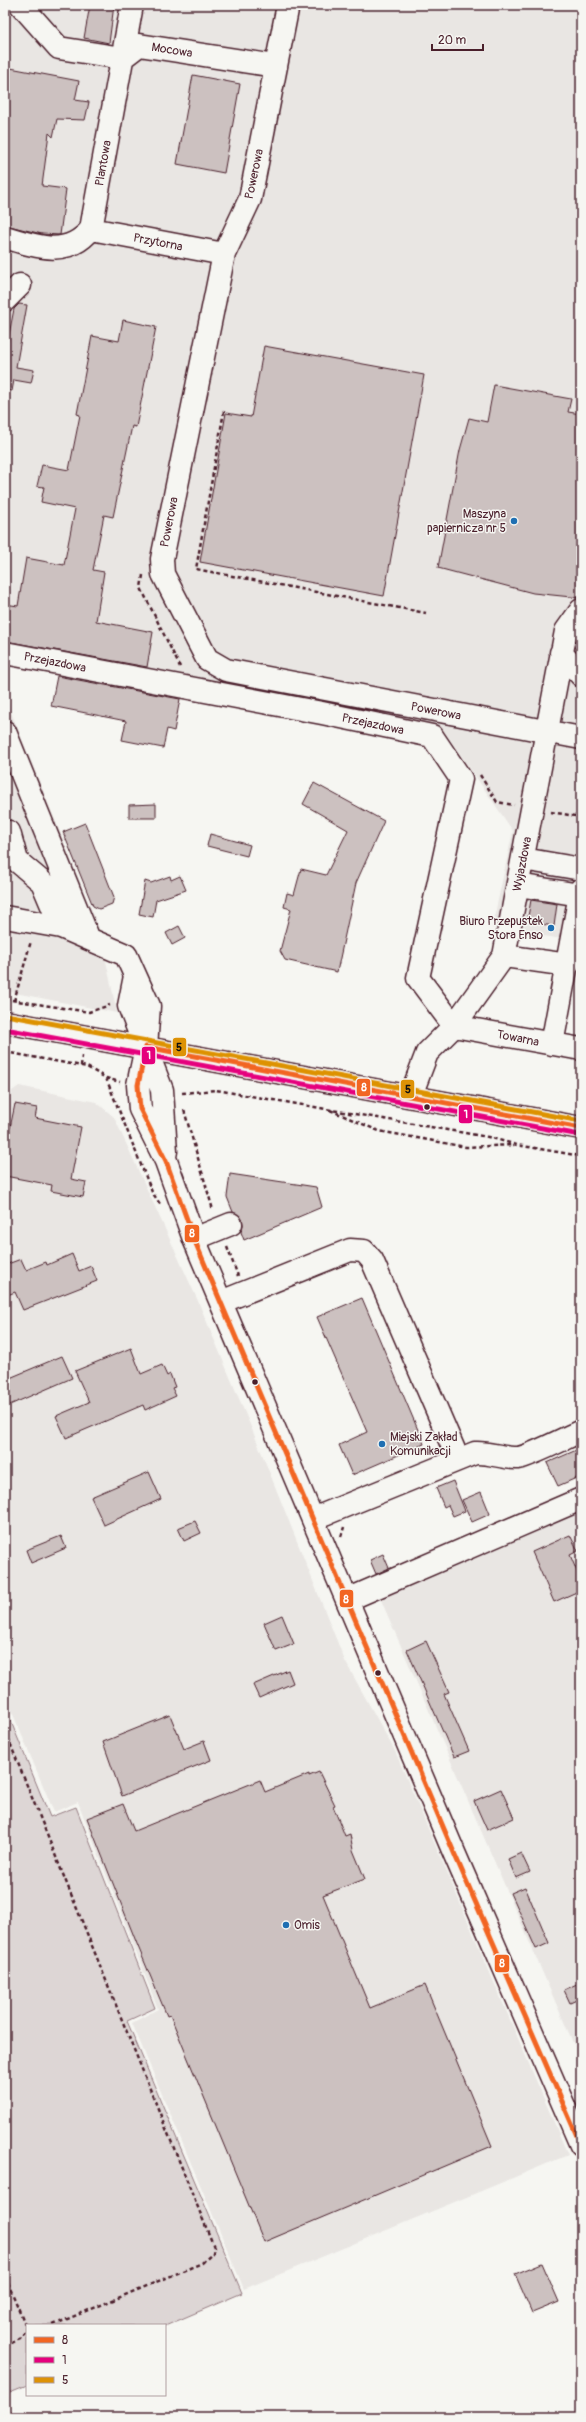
<svg xmlns="http://www.w3.org/2000/svg" width="586" height="2422" viewBox="0 0 586 2422" font-family="Pangolin,sans-serif">
<style>
.built{fill:#e9e6e3}
.green{fill:#ddd6d5;stroke:#947a80}
.building{fill:#ccc1c0;stroke:#4a1f2b}
.lines{fill:none;stroke-linecap:round;stroke-linejoin:round}
.minor-casing{stroke:#4a1f2b;stroke-width:25}
.major-casing{stroke:#4a1f2b;stroke-width:25}
.path{stroke:#4a1f2b;stroke-width:2.5;stroke-dasharray:4 3;stroke-linecap:butt}
.minor{stroke:#f6f6f2;stroke-width:22}
.major{stroke:#f6f6f2;stroke-width:22}
.bus-1-casing{stroke:#f6f6f2;stroke-width:8}
.bus-2-casing{stroke:#f6f6f2;stroke-width:8}
.bus-3-casing{stroke:#f6f6f2;stroke-width:8}
.bus-1{stroke:#f26522;stroke-width:5}
.bus-2{stroke:#e5007d;stroke-width:5}
.bus-3{stroke:#dd9206;stroke-width:5}
.poi-dot{fill:#1f6fb2;stroke:#f6f6f2;stroke-width:1.5}
.bus-dot{fill:#4a1f2b;stroke:#f6f6f2;stroke-width:1.5}
.labels{text-anchor:middle;stroke-width:3;stroke-linejoin:round;paint-order:stroke}
.street-label{font-size:12px;fill:#4a1f2b;stroke:#f6f6f2}
.poi-label{font-size:12px;fill:#4a1f2b;stroke:#f6f6f2;text-anchor:end}
.line-badge{stroke:#f6f6f2;stroke-width:1.5}
.badge-label{font-size:11px;text-anchor:middle;font-weight:bold;fill:#fff}
.pale-badge-label{font-size:11px;text-anchor:middle;font-weight:bold;fill:#111}
</style>
<rect width="100%" height="100%" fill="#f6f6f2"/>
<filter id="ink" filterUnits="userSpaceOnUse"><feTurbulence type="fractalNoise" baseFrequency=".025" numOctaves="2"/><feDisplacementMap in="SourceGraphic" scale="8" xChannelSelector="R" yChannelSelector="G"/><feConvolveMatrix kernelMatrix="1 2 1 2 8 2 1 2 1" color-interpolation-filters="sRGB"/></filter>
<g filter="url(#ink)">
<path class="built" d="M5 5H581V942L492 928 513 831 445 732 5 645Z
M5 697 99 928 117 1013 5 991Z
M19 1086 96 1102 114 1117 198 1301 256 1439 345 1661 395 1751 568 2155 244 2289 132 2023 158 2009 78 1802 54 1812 5 1695V1116L8 1112 12 1091Z
M581 1486V2061L371 1577Z"/>
<path class="green" d="M5 1707 50 1817 76 1807 155 2008 127 2021 242 2293 165 2326 27 2325V2385L5 2394Z"/>
<path class="building" d="M90 5H114L109 43 84 38Z
M5 67 79 81 75 100 89 102 85 120 57 119 53 137 49 133 42 186 66 189 60 235 42 234 5 225Z
M193 75 240 84 224 173 177 164Z
M19 304 27 305 16 367 34 370 31 383 14 380 12 391 5 390V345H7L14 309Z
M123 320 156 327 136 427 132 426 113 517 104 515 93 570 104 572 96 621 153 632 147 667 5 641V604L18 606 26 558 64 565 75 509 41 502 44 487 37 486 42 465 69 470 80 415 77 414 92 336 119 341Z
M264 346 424 375 384 596 200 562 226 413 251 417Z
M494 385 571 399 568 412 581 414V598L533 593 438 568 460 450 469 418 487 422Z
M57 676 180 699 174 731 167 729 163 748 122 740 126 721 51 706Z
M314 783 384 821 356 883 337 972 285 960 280 951 291 909 284 907 287 893 294 895 301 869 326 875 348 830 303 804Z
M156 804V818H129V805Z
M85 823 114 897 112 904 99 909 93 906 63 832Z
M210 834 250 845 247 856 207 846Z
M170 876 171 880 180 876 186 890 156 900 153 917 139 914 145 881 151 883Z
M531 900 557 904 554 926 527 922Z
M179 926 185 938 172 945 166 933Z
M15 1104 37 1108 35 1118 81 1127 71 1179 86 1182 83 1197 51 1191 52 1185 5 1176V1127L10 1128Z
M230 1174 316 1187 322 1207 244 1240 241 1232 243 1225 242 1219 233 1212 227 1197Z
M72 1254 79 1271 91 1266 97 1281 23 1310 15 1292 5 1296V1265L21 1259 26 1270 46 1262 47 1265Z
M362 1298 424 1444 352 1475 339 1445 367 1432 317 1317Z
M131 1348 141 1374 162 1365 167 1376 170 1374 175 1387 172 1388 176 1396 145 1410 143 1405 66 1438 56 1416 89 1402 75 1371Z
M62 1356 72 1378 5 1407V1380Z
M581 1448V1476L558 1486 547 1463Z
M149 1472 161 1499 104 1525 91 1497Z
M453 1481 465 1511 453 1516 448 1505 444 1507 436 1488Z
M481 1492 490 1514 472 1522 462 1500Z
M195 1521 201 1533 184 1541 178 1528Z
M570 1535 578 1551 570 1555 581 1581V1590L554 1602 532 1552Z
M61 1536 66 1548 31 1563 26 1550Z
M383 1554 389 1568 376 1574 370 1560Z
M282 1615 294 1644 276 1651 264 1623Z
M426 1641 449 1692 444 1694 469 1751 454 1757 407 1650Z
M288 1670 293 1683 259 1698 253 1685Z
M170 1715 184 1749 204 1741 211 1760 122 1796 103 1742Z
M319 1772 335 1805 333 1806 345 1836 350 1834 353 1850 365 1879 323 1895 370 2008 425 1985 492 2146 264 2242 170 2015 167 2016 137 1944 87 1818 123 1804 134 1831 260 1780 265 1792 309 1774V1776Z
M501 1789 514 1818 487 1830 474 1801Z
M521 1853 530 1872 516 1878 508 1859Z
M525 1887 549 1943 536 1949 511 1893Z
M581 1982V1998L570 2003 564 1990Z
M542 2263 559 2302 532 2313 515 2274Z"/>
<g class="lines">
<g class="minor-casing">
<path id="minor" d="M21 5 59 48 122 58 139 45 275 66
M288 5 250 199 224 254 162 559 163 574 207 659 226 670 581 738
M91 229 224 254
M5 237C37 247 68 258 91 229L132 5
M5 300 20 285
M5 653 322 713 432 736 461 779 418 978 454 1026
M561 653 581 675
M5 732 88 937
M9 832 17 861 42 882 61 927
M523 859 581 869
M518 885 580 895
M5 917 61 927 126 955 149 1006 146 1047 138 1085 140 1109 166 1161 194 1239 455 1855 581 2145
M504 956 568 965
M135 976 129 1006 162 1090 166 1152
M454 1026 581 1049
M552 1044 581 889
M411 1095 427 1053 454 1026 504 956 566 631 581 610
M194 1239 231 1224
M221 1302 350 1250 364 1251 372 1260 458 1459
M313 1519 475 1453C490 1452 505 1459 518 1458 531 1456 567 1437 581 1431
M347 1600 581 1499"/>
</g>
<g class="major-casing">
<path id="major" d="M5 1022 581 1128"/>
</g>
<path class="path" d="M224 411 196 569 426 613
M143 575 141 588 180 667
M480 775 497 802 514 805
M551 812 581 817
M5 999 89 1012 110 1005
M14 1001 31 941
M5 1052 87 1067 106 1078 120 1082
M81 1066 82 1056
M106 1078 152 1192 160 1204
M182 1093 216 1090 488 1137 517 1145 581 1156
M184 1110 213 1210
M330 1110 379 1131 466 1147 514 1145
M227 1247 238 1276
M341 1537 344 1527
M5 1731 214 2247 213 2253 202 2263 53 2325
M5 2276 27 2329
M5 2346 20 2339 27 2332"/>
<use href="#minor" class="minor"/>
<use href="#major" class="major"/>
<g class="bus-1-casing">
<path id="bus-1" d="M146 1047 138 1085 140 1109 166 1161 194 1239 455 1855 581 2145
M146 1047 581 1128"/>
</g>
<g class="bus-2-casing">
<path id="bus-2" d="M5 1029 580 1135"/>
</g>
<g class="bus-3-casing">
<path id="bus-3" d="M6 1015 581 1121"/>
</g>
<use href="#bus-1" class="bus-1"/>
<use href="#bus-2" class="bus-2"/>
<use href="#bus-3" class="bus-3"/>
</g>
</g>
<g class="poi-dot">
<circle cx="514" cy="521" r="4"/>
<circle cx="551" cy="928" r="4"/>
<circle cx="382" cy="1444" r="4"/>
<circle cx="286" cy="1925" r="4"/>
</g>
<g class="bus-dot">
<circle cx="427" cy="1107" r="3.5"/>
<circle cx="255" cy="1382" r="3.5"/>
<circle cx="378" cy="1673" r="3.5"/>
</g>
<g class="labels">
<g class="street-label">
<text transform="translate(172 50) rotate(9)" y="4">Mocowa</text>
<text transform="translate(103 163) rotate(-80)" y="4">Plantowa</text>
<text transform="translate(254 174) rotate(-78)" y="4">Powerowa</text>
<text transform="translate(158 242) rotate(11)" y="4">Przytorna</text>
<text transform="translate(169 522) rotate(-79)" y="4">Powerowa</text>
<text transform="translate(55 662) rotate(11)" y="4">Przejazdowa</text>
<text transform="translate(436 711) rotate(11)" y="4">Powerowa</text>
<text transform="translate(373 724) rotate(12)" y="4">Przejazdowa</text>
<text transform="translate(522 864) rotate(-79)" y="4">Wyjazdowa</text>
<text transform="translate(518 1038) rotate(11)" y="4">Towarna</text>
</g>
<g class="poi-label">
<text x="506" y="518">Maszyna<tspan x="506" dy="14">papiernicza nr 5</tspan></text>
<text x="543" y="925">Biuro Przepustek<tspan x="543" dy="14">Stora Enso</tspan></text>
<text x="390" y="1441" text-anchor="start">Miejski Zakład<tspan x="390" dy="14">Komunikacji</tspan></text>
<text x="294" y="1929" text-anchor="start">Omis</text>
</g>
</g>
<g class="line-badge">
<rect x="172" y="1037" width="15" height="20" rx="4" fill="#dd9206"/>
<rect x="141" y="1046" width="15" height="19" rx="4" fill="#e5007d"/>
<rect x="356" y="1078" width="15" height="19" rx="4" fill="#f26522"/>
<rect x="400" y="1079" width="15" height="20" rx="4" fill="#dd9206"/>
<rect x="458" y="1104" width="15" height="20" rx="4" fill="#e5007d"/>
<rect x="184" y="1224" width="16" height="19" rx="4" fill="#f26522"/>
<rect x="339" y="1589" width="15" height="19" rx="4" fill="#f26522"/>
<rect x="494" y="1954" width="16" height="19" rx="4" fill="#f26522"/>
</g>
<g class="badge-label">
<text x="149" y="1059">1</text>
<text x="364" y="1091">8</text>
<text x="466" y="1118">1</text>
<text x="192" y="1237">8</text>
<text x="346" y="1603">8</text>
<text x="502" y="1967">8</text>
</g>
<g class="pale-badge-label">
<text x="179" y="1051">5</text>
<text x="408" y="1093">5</text>
</g>
<rect width="586" height="2422" fill="none" stroke="#f6f6f2" stroke-width="20"/>
<rect x="10" y="10" width="566" height="2402" fill="none" stroke="#4a1f2b" stroke-width="1.5" filter="url(#ink)"/>
<rect x="26" y="2324" width="140" height="72" fill="#f6f6f2" stroke="#b1a0a2"/>
<rect x="34" y="2337" width="20" height="6" fill="#f26522" stroke="#b1a0a2"/>
<text x="62" y="2344" font-size="12" fill="#4a1f2b">8</text>
<rect x="34" y="2357" width="20" height="6" fill="#e5007d" stroke="#b1a0a2"/>
<text x="62" y="2364" font-size="12" fill="#4a1f2b">1</text>
<rect x="34" y="2377" width="20" height="6" fill="#dd9206" stroke="#b1a0a2"/>
<text x="62" y="2384" font-size="12" fill="#4a1f2b">5</text>
<path d="M432 44v6h51v-6" fill="none" stroke="#4a1f2b" stroke-width="2"/>
<text x="438" y="44" font-size="12" fill="#4a1f2b" stroke="#f6f6f2" stroke-width="3" paint-order="stroke">20 m</text>
</svg>
